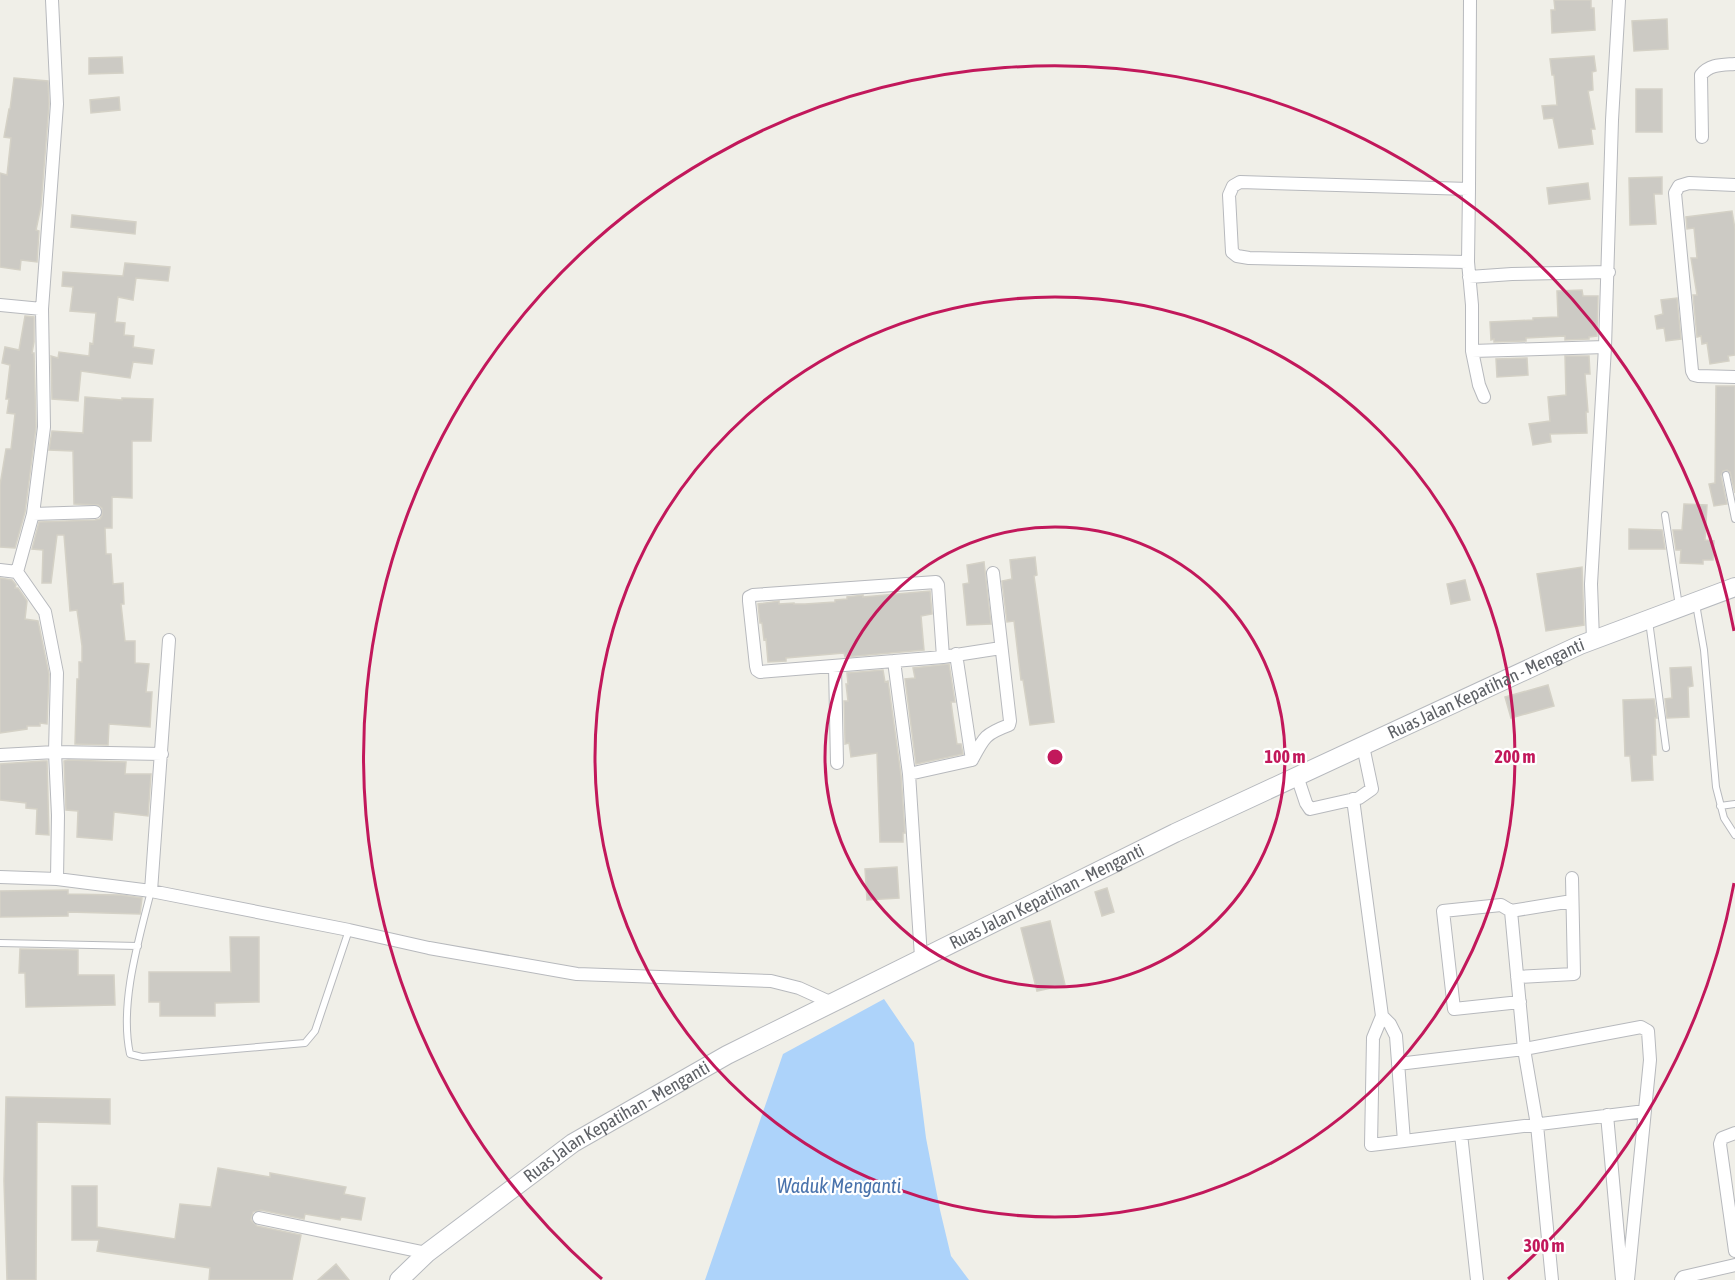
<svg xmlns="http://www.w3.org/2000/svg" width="1735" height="1280" viewBox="0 0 1735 1280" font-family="'Asap Condensed',sans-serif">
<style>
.water{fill:#add3fa}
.building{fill:#cccac4;stroke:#d4d1c6;stroke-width:1.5}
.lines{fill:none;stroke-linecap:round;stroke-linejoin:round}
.lane-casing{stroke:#b7b9bd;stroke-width:8}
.street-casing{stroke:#b7b9bd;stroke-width:14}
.secondary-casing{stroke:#b6b9be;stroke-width:20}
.lane{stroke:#fff;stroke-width:6}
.street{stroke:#fff;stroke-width:12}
.secondary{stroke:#fff;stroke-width:18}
.ring{fill:none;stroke:#c2185b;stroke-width:3}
.labels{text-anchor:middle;stroke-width:4.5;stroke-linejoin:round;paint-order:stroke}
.street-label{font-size:18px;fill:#5f6267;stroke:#fff}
.water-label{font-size:20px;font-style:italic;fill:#4a73ac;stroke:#fff}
.centre{fill:#c2185b;stroke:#fff;stroke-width:3}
.ring-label{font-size:18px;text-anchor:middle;font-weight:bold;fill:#c2185b;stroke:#fff;stroke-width:4.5;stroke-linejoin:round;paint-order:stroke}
</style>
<rect width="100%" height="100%" fill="#f0efe8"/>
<path class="water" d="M884 999 914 1043 926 1138 940 1210 951 1256 969 1280H705L783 1054Z"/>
<path class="building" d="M1554 0H1591V8H1594L1595 30 1552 33 1551 10H1555Z
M1667 19 1668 49 1634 51 1632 21Z
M1594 56 1596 71 1592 72 1593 90 1588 91 1595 129H1591L1593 144 1559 148 1553 118 1544 119 1542 106 1557 105 1554 75H1552L1550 59Z
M122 57 123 73 89 74V58Z
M14 78 48 81 49 104 41 206 36 230 39 231 37 262 21 260 20 270 0 267V173L7 175 11 138 4 137 9 109H10Z
M1636 89H1662V132H1636Z
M119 97 120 110 91 113 90 100Z
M1662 177V194H1654L1656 224 1630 225 1629 178Z
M1588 183 1590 199 1549 204 1547 188Z
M1732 211 1735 229V355L1728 356 1729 361 1710 364 1707 343 1702 344 1701 336 1697 337 1693 295H1697L1691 258H1697L1694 228 1687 229 1686 217Z
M72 215 136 222 135 234 71 227Z
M125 263 170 267 168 281 136 278 133 300 118 297 115 322 125 323 124 335 134 336 133 347 154 350 152 364 133 362 130 378 81 371 78 401 52 399 51 356 58 358 59 352 89 356 90 343 93 344 96 313 70 311 73 287 62 286 63 272 123 276Z
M1582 290 1583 296H1598L1597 336 1589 337V339L1565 340V336L1526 338V341L1494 342V339L1491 340 1490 322 1533 320V318L1558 317 1557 291Z
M1677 298 1681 339 1666 341 1664 328 1657 329 1655 316 1663 314 1661 300Z
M25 316 34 317V342L32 353H34L36 427 25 512 15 548 0 547V485L6 449H11L15 414 7 413 9 399H6L10 365 2 363 5 347 19 350Z
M1565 356H1589L1590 374H1585L1588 412H1586L1587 433 1550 434 1551 442 1533 445 1529 424 1550 421 1548 397 1566 395Z
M1527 358 1528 375 1497 377 1496 359Z
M1716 386H1735V493L1730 472 1727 470 1723 471 1721 476 1727 504 1714 506 1709 484 1715 483Z
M85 397 122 400V398L153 399 151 441H132V498L112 497V528H105L106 554H111L113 584 123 583 124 604H121L125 641H135V663L149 664 146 692H152L150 727 109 724 108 745 75 744 77 679H79V662H82V646L77 610 70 611 64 535H57L51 583H42L43 550 32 549 39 522 95 520 100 519 102 515V508L98 505 74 504 73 451 49 450 52 431 83 433Z
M1684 504 1707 505 1705 540 1714 541 1713 560H1703V564L1680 563 1681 550H1676L1673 530H1682Z
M1629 529 1662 530 1665 549H1629Z
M1035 557 1037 575 1034 576 1054 722 1030 725 1023 680H1021L1014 621 1007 622 1002 581 1012 579 1010 560Z
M984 562 991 624 967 625 963 584 969 583 967 565Z
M1582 567 1584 625 1546 631 1537 574Z
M0 578 12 580 16 585 15 588H18L27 601 25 619 38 621 49 674 47 724 40 723V726H27V729L0 733Z
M1465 580 1470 600 1451 604 1447 584Z
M930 591 932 614 921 616 924 650 845 657 844 653 786 658V661L768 662 766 639 764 640 762 623H760L758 604 779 601V604L794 603V604H805L835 602V600L847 599V597L863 595V597Z
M949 664 955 702H951L953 717 957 744H961L963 754 916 764 905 679 915 678 913 668Z
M1691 667 1693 686 1688 687 1689 717 1667 718 1665 699 1672 698 1670 668Z
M883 670 885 682 888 681 901 775 905 833H903V842H880L877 753 851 757 849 743 845 744V740L844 701H848L846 684H848L847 673Z
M1548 685 1554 706 1511 718 1505 697Z
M1654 699 1657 718H1655L1656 755H1652L1653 780 1632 781 1630 756H1625L1623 700Z
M68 760 126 762 125 774H151L148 816 114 812 112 840 77 837 78 811 66 810 64 761Z
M43 761H47L49 835 36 834 37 809 26 808V803L0 800V764Z
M897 867 899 898 867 900 865 869Z
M1107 888 1114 912 1102 916 1095 892Z
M68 890V894L121 895 142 898 140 914 68 912V916L0 917V891Z
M1050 921 1065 985 1037 991 1021 928Z
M230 937H259V1002L215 1003V1016H160V1002H149V972H231Z
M20 949 78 950V975H114L115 1005 26 1007 25 973H19Z
M6 1097 110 1099V1124L37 1122 36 1280H7L4 1181Z
M218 1168 270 1177V1173L346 1187 344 1194 365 1198 361 1220 341 1217 340 1220 305 1214 304 1219 261 1210 253 1212 251 1220 257 1226 301 1235 292 1280H209L210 1268 97 1251 99 1240H72V1186H97V1227L175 1239 180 1204 211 1207Z
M336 1264 349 1280H318Z"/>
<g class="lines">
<g class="lane-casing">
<path id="lane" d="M1726 475 1735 519
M1665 515 1679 606
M1696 604 1704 650 1716 787 1724 818 1735 835
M1649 621 1666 748
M1720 806 1735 804
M151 891C139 939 119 1004 130 1054L142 1057 305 1043 315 1031 349 930
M0 943 138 946"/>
</g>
<g class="street-casing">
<path id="street" d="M52 0 57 104 42 309 44 427 33 514 17 572 45 612 57 673 55 752 58 815 57 879
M1470 0 1469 189 1240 182 1233 186 1229 195 1232 252 1237 256 1249 258 1468 262 1472 305V351
M1702 137 1701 75C1710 64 1722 65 1735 64
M1735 185 1689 183 1679 186 1675 193 1692 371 1694 375 1698 376 1735 377
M1468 262 1469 189
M1469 277 1512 274 1609 272
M0 305 42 309
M1484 397 1479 385 1472 351 1605 347
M33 514 95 512
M0 570 17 572
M1593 640 1591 584 1605 347 1612 120 1619 0
M956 654 972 760
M943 657 938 585 936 582 753 595 749 597V601L756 666 757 670 760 672 943 657 1001 648
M894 661 909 774 921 957
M835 666 837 763
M0 755 55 752 162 754
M909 774 972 760C984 737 985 734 1009 725L1010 721 993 573
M1297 776 1306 803 1310 809 1359 798 1372 789 1363 746
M1353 799 1382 1016 1390 1024 1396 1036 1404 1141 1371 1145 1373 1038 1382 1016
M0 877 57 879 151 891 349 930 429 948 577 974 771 981 799 988 832 1003
M151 891 169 640
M1517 977 1574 974 1572 878
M1520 1002 1454 1009 1443 911 1501 905 1511 911 1572 901
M1398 1064 1524 1049 1511 911
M1607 1115 1622 1280
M1735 1133 1722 1138 1720 1144 1735 1251
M1461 1134 1477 1280
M1404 1141 1645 1111
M259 1218 427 1253
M1552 1280 1537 1125 1524 1049 1641 1027 1648 1031 1650 1060 1628 1280
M1681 1280 1683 1277 1735 1265"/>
</g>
<g class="secondary-casing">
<g id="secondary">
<path id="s1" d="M399 1280 427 1253 573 1143 727 1055 1175 833 1580 645 1735 587"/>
</g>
</g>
<use href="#lane" class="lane"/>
<use href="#street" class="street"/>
<use href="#secondary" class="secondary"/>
</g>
<g class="ring">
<circle cx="1055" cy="757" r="230"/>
<circle cx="1055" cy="757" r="460"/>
<path d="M1734 883A691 691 0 0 1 1508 1279M602 1279A691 691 0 1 1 1734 631"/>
</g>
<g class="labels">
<g class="street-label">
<text dy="6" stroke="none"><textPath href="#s1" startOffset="1242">Ruas Jalan Kepatihan - Menganti</textPath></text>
<text dy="6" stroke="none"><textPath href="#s1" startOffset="756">Ruas Jalan Kepatihan - Menganti</textPath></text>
<text dy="6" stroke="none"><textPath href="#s1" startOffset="270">Ruas Jalan Kepatihan - Menganti</textPath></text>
</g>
<g class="water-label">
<text x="839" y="1193">Waduk Menganti</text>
</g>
</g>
<circle cx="1055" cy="757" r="9" class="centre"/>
<g class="ring-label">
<text x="1285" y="763">100 m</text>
<text x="1515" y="763">200 m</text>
<text x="1544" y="1252">300 m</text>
</g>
</svg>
